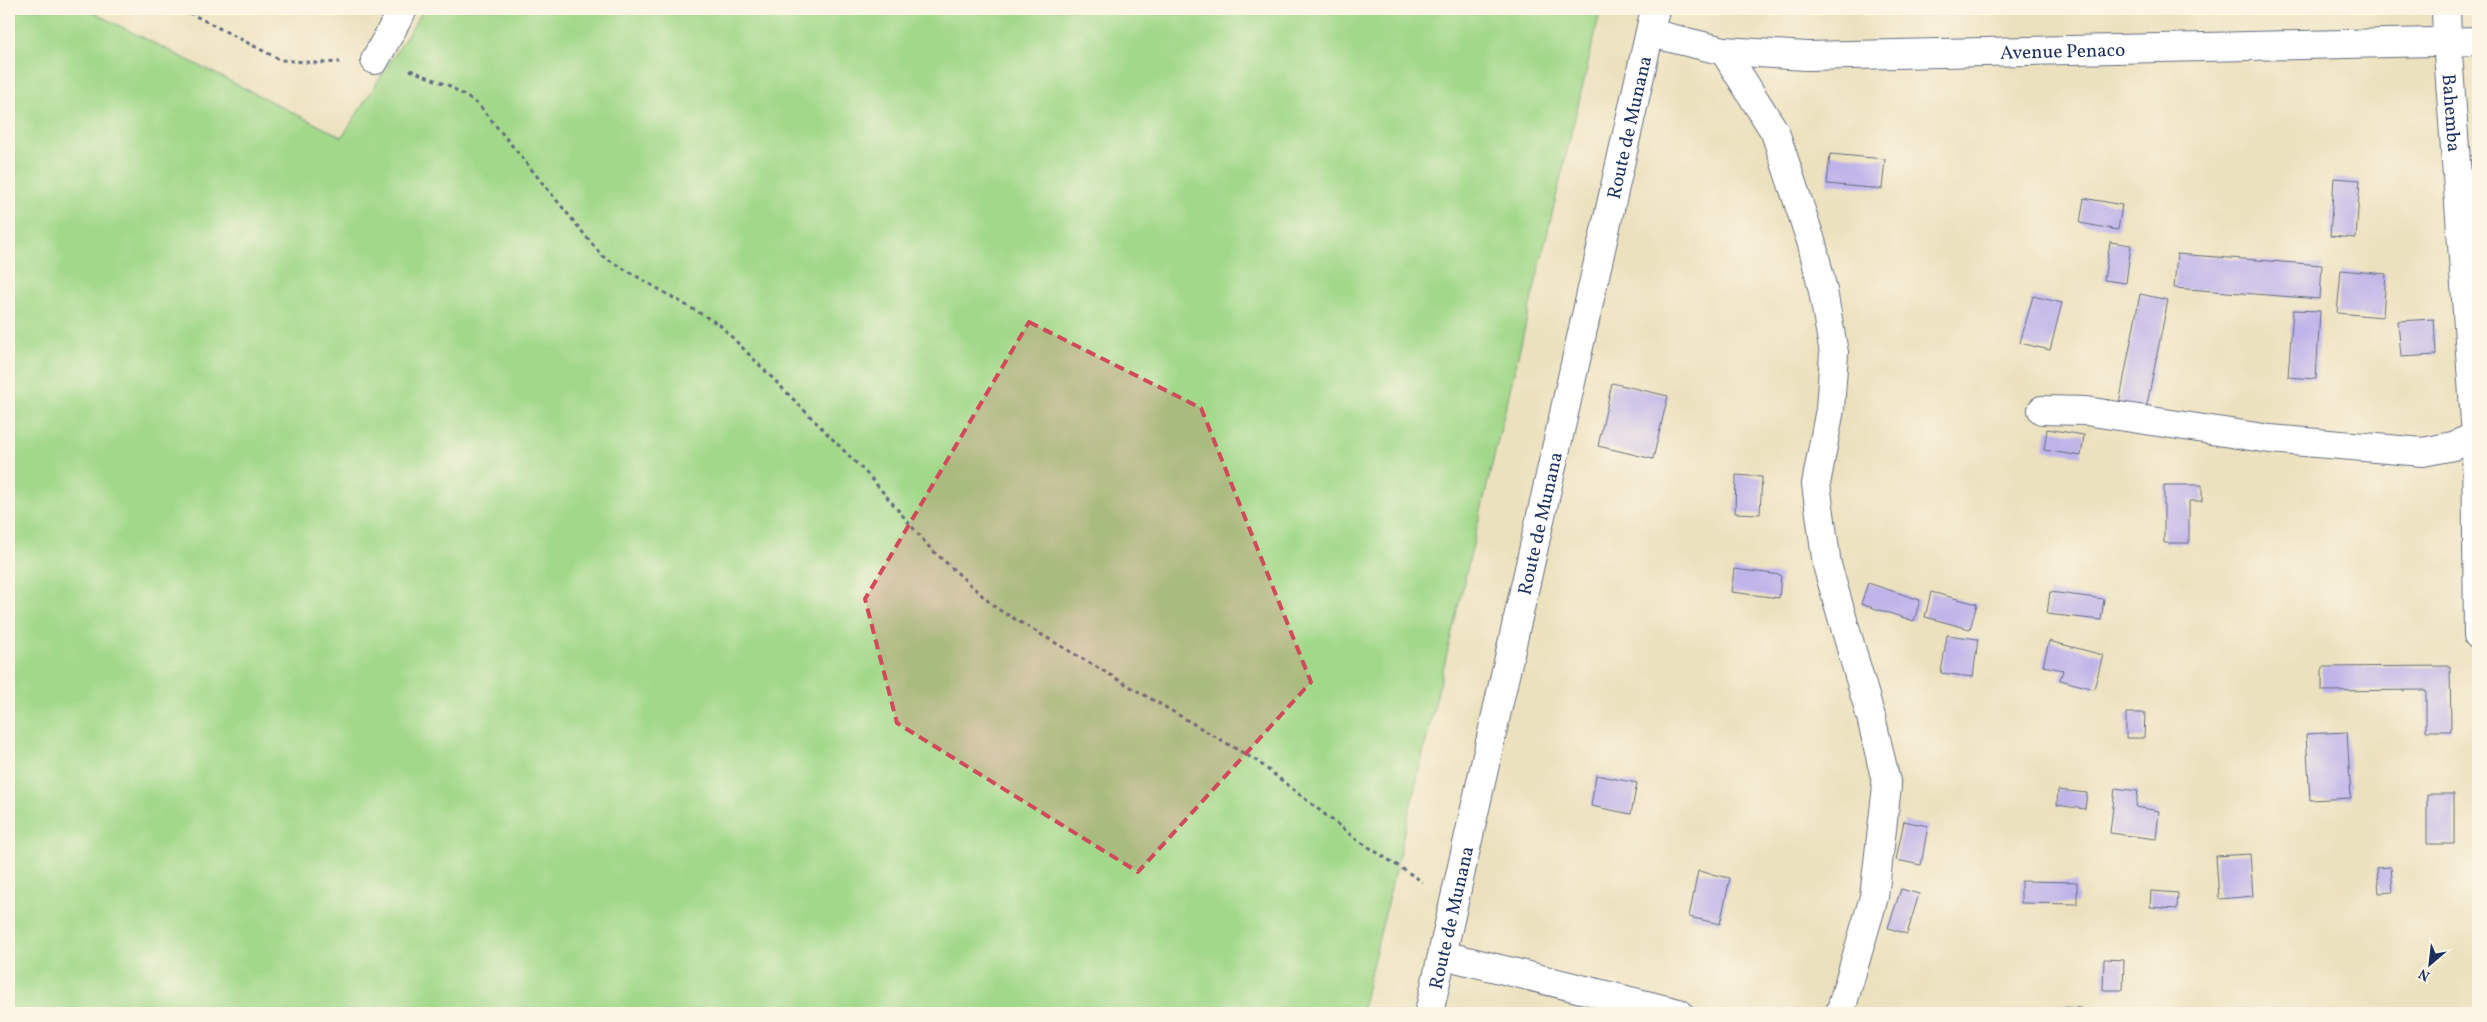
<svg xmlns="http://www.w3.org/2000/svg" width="2487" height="1022" viewBox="0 0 2487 1022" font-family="Vollkorn,serif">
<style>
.green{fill:#a1d889;stroke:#5e8474}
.building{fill:#bfb4e9}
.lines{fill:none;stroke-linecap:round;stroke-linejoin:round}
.minor-casing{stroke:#646d80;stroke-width:30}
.major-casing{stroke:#646d80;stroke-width:30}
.path{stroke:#646d80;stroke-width:3;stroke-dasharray:4 4;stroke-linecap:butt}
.minor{stroke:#fff;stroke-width:28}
.major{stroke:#fff;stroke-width:28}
.marked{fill:#d1495b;fill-opacity:0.2;stroke:#d1495b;stroke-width:4;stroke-dasharray:10 6;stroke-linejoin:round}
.labels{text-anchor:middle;stroke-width:5;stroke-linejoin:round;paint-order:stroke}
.street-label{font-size:19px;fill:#1b2f5e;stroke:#fcf5e5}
</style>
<rect width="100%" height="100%" fill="#fcf5e5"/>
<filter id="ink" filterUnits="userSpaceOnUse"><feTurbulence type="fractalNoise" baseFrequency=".02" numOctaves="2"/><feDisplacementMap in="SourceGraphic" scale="10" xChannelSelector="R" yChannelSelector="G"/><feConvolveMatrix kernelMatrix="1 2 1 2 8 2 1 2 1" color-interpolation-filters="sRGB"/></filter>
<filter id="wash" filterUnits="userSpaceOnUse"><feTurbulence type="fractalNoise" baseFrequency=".0096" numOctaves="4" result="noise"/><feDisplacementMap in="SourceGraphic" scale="20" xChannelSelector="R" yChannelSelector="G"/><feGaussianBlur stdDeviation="1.12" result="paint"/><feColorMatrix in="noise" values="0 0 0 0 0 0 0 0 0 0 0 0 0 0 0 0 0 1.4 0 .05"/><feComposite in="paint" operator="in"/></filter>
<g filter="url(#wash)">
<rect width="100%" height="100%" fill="#ece1be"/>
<path class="green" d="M9 9H86L342 137 424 9H1601L1361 1013H9Z"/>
<g id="blocks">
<path class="building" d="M1830 154 1885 159 1882 189 1827 184Z
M2478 155V179L2469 180 2467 156Z
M2334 178 2360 180 2356 238 2330 236Z
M2084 198 2122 205 2118 230 2080 223Z
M2110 242 2131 245 2126 283 2104 280Z
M2177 254 2322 265 2320 299 2174 288Z
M2341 270 2386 274 2383 317 2337 313Z
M2140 294 2168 300 2145 414 2118 409Z
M2033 296 2062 303 2050 350 2020 343Z
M2293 310 2320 311 2316 379 2288 377Z
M2434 319 2436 355 2401 357 2398 321Z
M1612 383 1668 396 1653 459 1598 446Z
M2047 429 2084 435 2081 456 2044 450Z
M1736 475 1762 477 1760 514 1735 513Z
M2164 485H2202V501H2189V543H2164Z
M1734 569 1781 575 1779 598 1731 592Z
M1868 583 1920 600 1914 621 1861 604Z
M1931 592 1977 604 1970 629 1925 617Z
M2050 592 2104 599 2101 620 2047 614Z
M1947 635 1978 639 1973 677 1941 673Z
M2049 641 2103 655 2094 689 2060 680 2063 670 2043 666Z
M2450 666 2451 731H2426V690L2322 691V667Z
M2126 713H2145L2144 738H2126Z
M2347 732 2351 798 2310 800 2306 734Z
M1596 775 1637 783 1631 814 1591 806Z
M2115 788 2138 791 2136 807 2159 811 2156 839 2110 833Z
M2058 790 2087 793 2085 809 2057 805Z
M2427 794H2454V844H2427Z
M1904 821 1928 826 1921 865 1896 860Z
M2250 854 2253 896 2219 899 2216 856Z
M2391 867 2393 892 2379 893 2377 868Z
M1698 871 1730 878 1720 924 1689 917Z
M2021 881 2077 882V904L2021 903Z
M1901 889 1919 894 1907 934 1888 928Z
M2151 891 2178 893 2177 909 2150 907Z
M2104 959 2124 960 2123 990H2103Z
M2062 1007 2081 1008V1013H2061Z"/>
</g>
</g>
<g filter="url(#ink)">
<use href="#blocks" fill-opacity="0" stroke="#646d80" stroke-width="1"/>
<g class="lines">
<g class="minor-casing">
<g id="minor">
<path id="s1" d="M2446 9 2447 40 2476 435 2478 635"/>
<path id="s2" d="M1650 33 1724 51 1807 56 2478 41"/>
<path d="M1724 51 1775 132 1812 244 1823 291 1834 353 1830 409 1816 484 1827 565 1871 717 1887 786 1874 897 1840 1013"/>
<path d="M375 60 403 9"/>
<path d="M2042 410 2086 411 2270 439 2423 452 2453 446 2478 435"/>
<path d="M1443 955 1679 1013"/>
</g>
</g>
<g class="major-casing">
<g id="major">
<path id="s3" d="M1429 1013 1655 9"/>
</g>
</g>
<path class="path" d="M182 9 281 60 318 63 340 62
M410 70 450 86 479 105 602 256 720 325 871 478 930 548 996 608 1257 761 1356 839 1423 882"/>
<use href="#minor" class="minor"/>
<use href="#major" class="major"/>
</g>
</g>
<path class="marked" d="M1029 322 1201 408 1311 682 1138 872 897 723 865 599Z"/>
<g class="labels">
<g class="street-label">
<text dy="7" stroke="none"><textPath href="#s2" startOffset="415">Avenue Penaco</textPath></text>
<text dy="7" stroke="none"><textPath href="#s1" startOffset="104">Bahemba</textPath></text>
<text dy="7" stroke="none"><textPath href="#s3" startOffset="908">Route de Munana</textPath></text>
<text dy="7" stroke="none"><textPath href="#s3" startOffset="502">Route de Munana</textPath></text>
<text dy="7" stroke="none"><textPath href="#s3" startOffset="98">Route de Munana</textPath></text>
</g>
</g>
<rect width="2487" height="1022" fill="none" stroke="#fcf5e5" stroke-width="30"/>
<g transform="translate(2430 964) rotate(208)" stroke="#fcf5e5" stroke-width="4" paint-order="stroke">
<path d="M0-4L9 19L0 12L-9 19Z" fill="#1b2f5e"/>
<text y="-8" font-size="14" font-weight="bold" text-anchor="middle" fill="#1b2f5e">N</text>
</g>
</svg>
